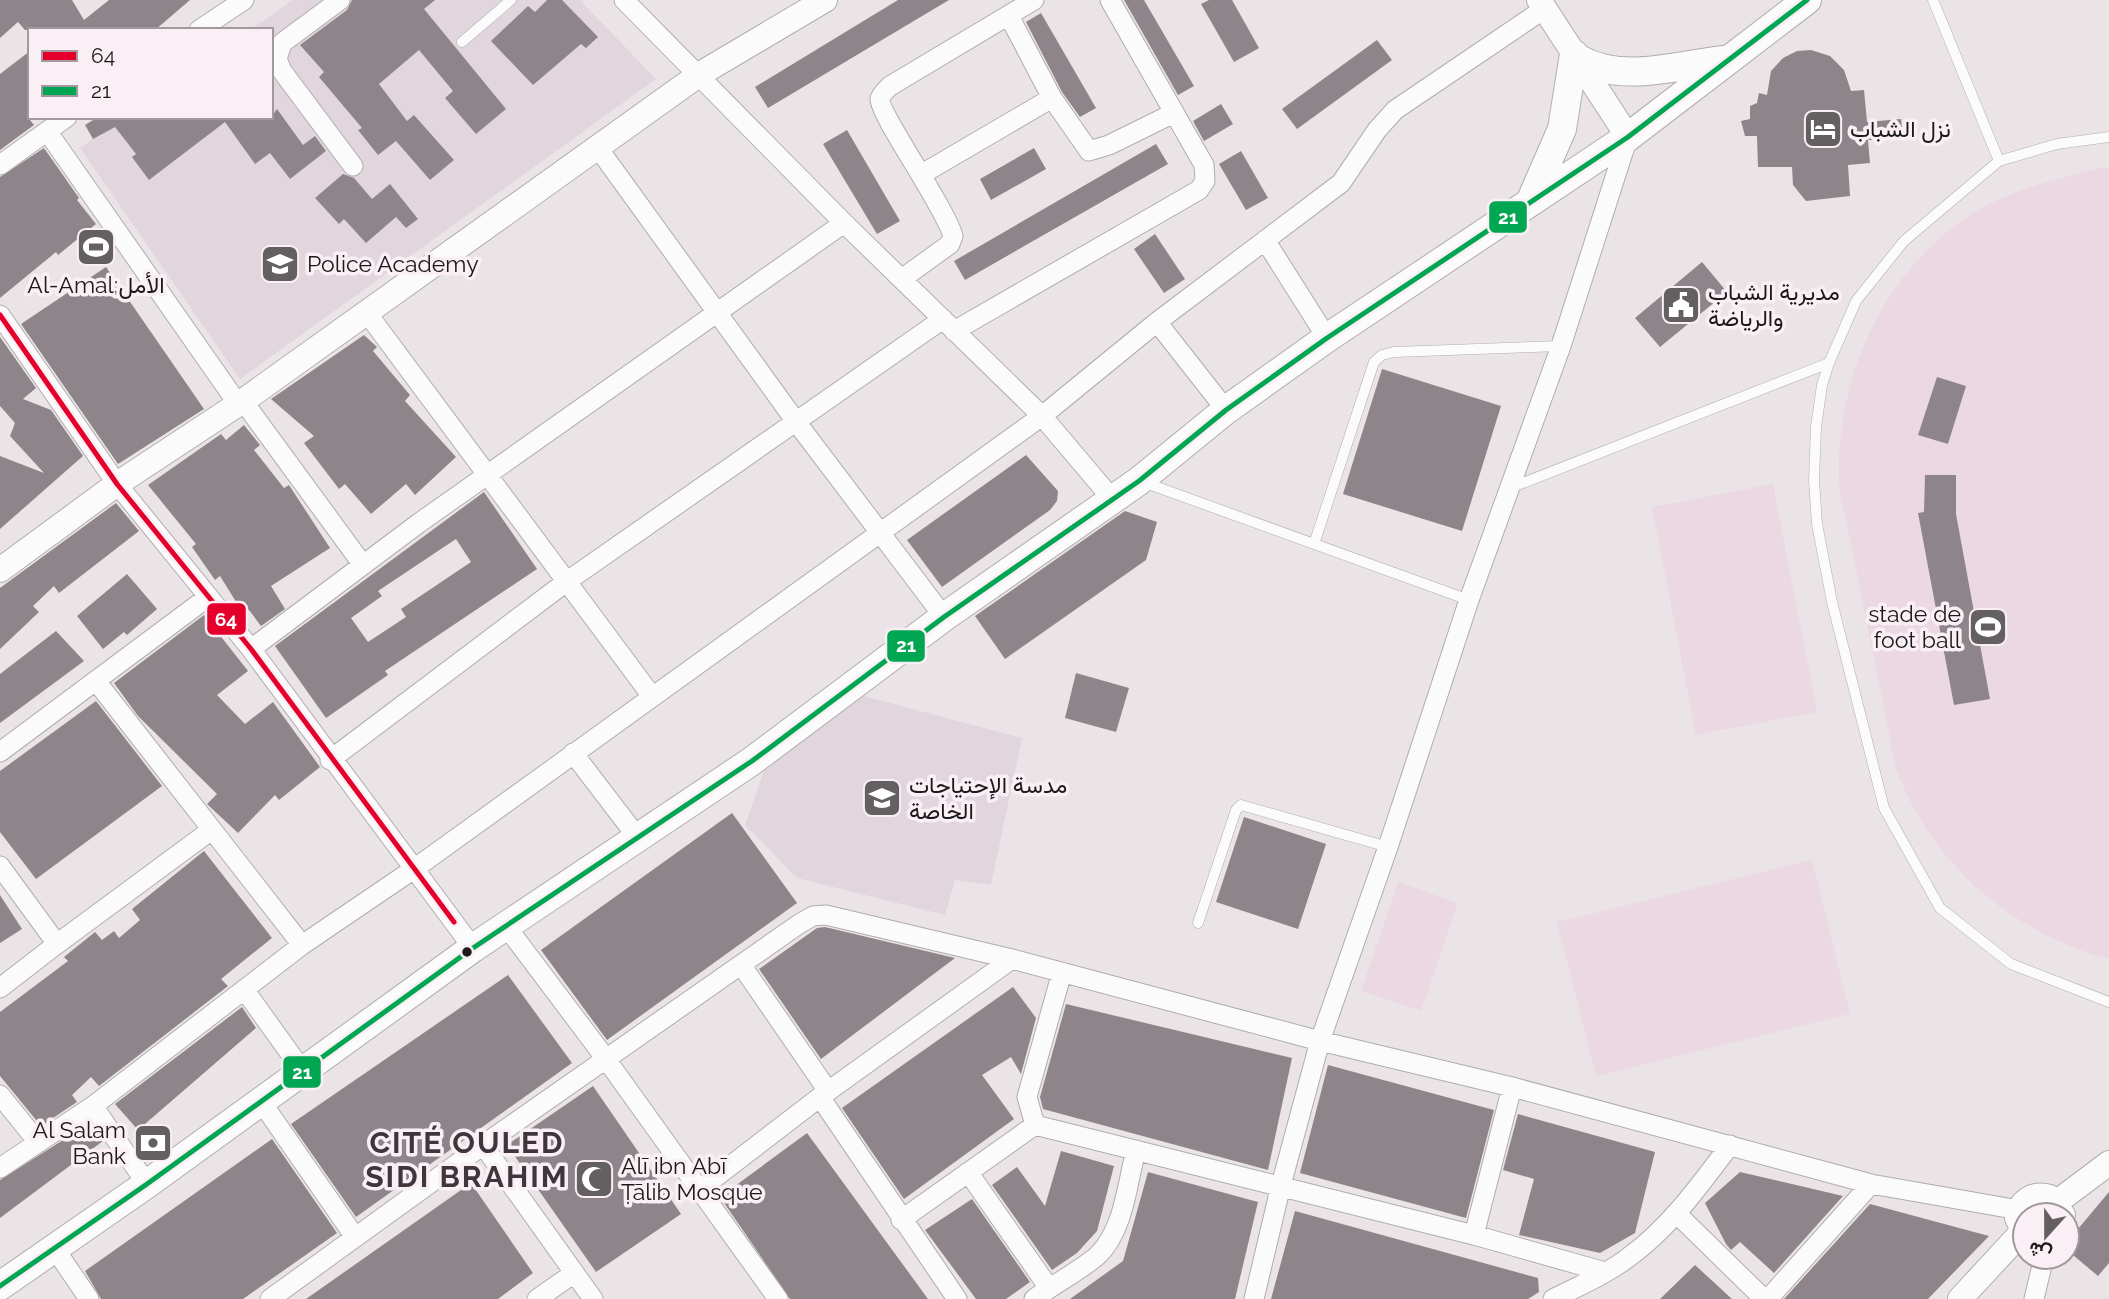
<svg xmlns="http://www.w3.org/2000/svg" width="2109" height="1299" viewBox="0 0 2109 1299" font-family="Raleway,Vazirmatn,sans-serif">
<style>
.built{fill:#e1d6dd}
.green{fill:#ebd8e3}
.building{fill:#8e858a;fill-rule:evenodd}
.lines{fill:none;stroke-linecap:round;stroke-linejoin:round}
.service-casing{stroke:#b0acae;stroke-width:11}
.minor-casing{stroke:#b0acae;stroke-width:21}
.tertiary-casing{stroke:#b0acae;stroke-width:26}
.secondary-casing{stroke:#b0acae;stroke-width:30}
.service{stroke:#fcfbfb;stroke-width:10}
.minor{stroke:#fcfbfb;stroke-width:19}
.tertiary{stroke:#fcfbfb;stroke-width:24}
.secondary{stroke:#fcfbfb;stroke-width:28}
.bus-1-casing{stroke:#f9eff5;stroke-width:10}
.bus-2-casing{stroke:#f9eff5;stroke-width:10}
.bus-1{stroke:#e4002b;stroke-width:5}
.bus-2{stroke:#00a651;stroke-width:5}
.bus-dot{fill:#1c191a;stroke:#f9eff5;stroke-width:2.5}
.labels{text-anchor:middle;stroke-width:7;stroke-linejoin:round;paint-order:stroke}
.poi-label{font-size:23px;fill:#1c191a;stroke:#f9eff5;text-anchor:start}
.district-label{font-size:30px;font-weight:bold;letter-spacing:2px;fill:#3e363b;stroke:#f9eff5}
.line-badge{stroke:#f9eff5;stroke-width:2.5}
.badge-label{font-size:19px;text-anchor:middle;font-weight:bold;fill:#fff}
</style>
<rect width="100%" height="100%" fill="#eae4e7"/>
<path class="built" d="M293 0H580L656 79 240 379 80 148 124 117H271V30H250Z
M860 695 1022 738 991 885 955 880 945 915 797 878 745 825 764 771Z"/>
<path class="green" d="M2099 168H2109V959C2013 933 1935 867 1898 774 1892 760 1891 743 1888 728 1881 695 1875 662 1868 629 1861 594 1854 560 1847 525 1844 510 1839 494 1839 478 1837 376 1883 272 1970 215 2008 190 2056 180 2099 168Z
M1773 484 1817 712 1696 735 1652 507Z
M1812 860 1850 1014 1596 1076 1557 922Z
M1398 882 1458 903 1421 1011 1361 991Z"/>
<path class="building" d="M0 0H72L84 20 109 0H190L155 30H25L18 22 0 38Z
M352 0H435L424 9 506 109 476 134 445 98 453 91 419 50 379 84 407 121 414 115 454 160 430 180 396 141 378 155 358 130 362 128 319 77 324 72 300 45 347 10Z
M547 0H562L598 37 586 48 581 44 533 85 491 41 528 6 535 12Z
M898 0H949L768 108 755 87Z
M1124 0H1144L1194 86 1178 95Z
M1209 0H1232L1259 48 1234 62 1201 4Z
M1041 13 1096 108 1080 117 1062 92 1026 22Z
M1377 40 1392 60 1297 129 1282 109Z
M1811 50 1830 56 1844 70 1851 91 1864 90 1867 122 1901 119 1903 138 1868 140 1870 163 1848 165 1850 196 1806 201 1793 185 1792 167H1758L1757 136H1745L1741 121 1750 119V106L1757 103 1759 93 1767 95 1771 71 1783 58 1797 51Z
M30 51V120L34 125 0 150V74Z
M1221 104 1233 124 1204 141 1193 121Z
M277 109 303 145 315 136 326 151 290 179 270 153 255 164 225 122 149 180 132 157 136 154 115 127 93 139 85 125 98 117H271Z
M847 130 900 221 877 234 823 144Z
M1156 144 1168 164 965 280 954 261Z
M44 148 79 198 77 200 96 224 58 255 56 252 0 298V177Z
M1034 148 1046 169 991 200 980 179Z
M1241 151 1268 198 1246 210 1219 164Z
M343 174 354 178 372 199 390 184 418 219 406 228 396 217 366 243 344 219 339 224 315 198Z
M1155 234 1185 279 1164 293 1134 249Z
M1702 262 1727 292 1660 347 1635 318Z
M106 267 204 409 118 464 21 324Z
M364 335 377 347 373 351 410 395 405 401 456 457 415 495 406 484 371 514 345 484 339 489 304 443 314 436 271 399Z
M0 337 36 388 23 399 51 410 83 456 0 529V456L44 473 10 436 15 423 0 406Z
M1382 369 1501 406 1462 531 1343 494Z
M1937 377 1966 386 1948 444 1918 435Z
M244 425 260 445 254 450 284 488 289 485 330 548 271 586 285 609 261 626 249 610 243 613 220 576 215 580 192 547 196 544 148 485 221 434 226 440Z
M1026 455 1058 491 1057 501 1050 510 942 587 907 540Z
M1925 475H1956V514L1990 699 1954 705 1918 513 1924 512Z
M484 492 537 569 385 671 388 675 326 718 275 646ZM456 539 471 562 401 609 406 617 368 642 351 618 382 596 378 591Z
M116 503 139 531 59 593 54 586 33 606 39 612 0 649V588Z
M1125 511 1157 522 1146 560 1005 659 975 616Z
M127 574 157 609 127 635 124 632 103 649 77 616Z
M204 615 248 671 217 695 245 724 273 702 320 767 279 800 275 795 238 833 207 804 217 794 138 716 114 683Z
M56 631 84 661 0 723V674Z
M1076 673 1129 688 1116 732 1065 718Z
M96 701 162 786 36 879 0 832V771Z
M732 813 797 903 607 1040 541 950Z
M1244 817 1326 844 1298 929 1216 902Z
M204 851 272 938 221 979 228 986 99 1086 91 1077 72 1095 77 1102 41 1126 0 1076V1012L68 961 64 957 95 932 102 940 114 931 119 938 140 920 132 909Z
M0 895 22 929 0 943Z
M825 927 955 958 821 1059 759 969 817 928Z
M508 975 572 1063 356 1217 291 1124Z
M1013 987 1036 1018 1021 1074 1011 1057 982 1075 1014 1119 904 1199 842 1108Z
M1066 1004 1292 1058 1268 1170 1043 1109 1040 1097Z
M242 1007 256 1028 138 1130 115 1104Z
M1328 1065 1494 1110 1466 1218 1300 1173Z
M593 1086 681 1214 596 1272 507 1145Z
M1518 1114 1655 1152 1635 1233 1600 1253 1519 1235 1534 1179 1503 1170Z
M90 1123 103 1141 0 1218V1180Z
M807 1133 928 1299H790L720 1197Z
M272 1139 337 1233 243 1299H101L85 1271Z
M1061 1151 1114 1166 1097 1231 1077 1253 1052 1270 992 1185 1017 1167 1045 1206Z
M1148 1172 1258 1202 1235 1299H1070L1123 1261Z
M1740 1172 1843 1196 1774 1273 1740 1242 1731 1250 1726 1244 1705 1203Z
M471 1183 533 1273 498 1299H306Z
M2109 1192V1263L2098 1276 2067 1250V1242Z
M972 1199 1030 1282 1006 1299H976L925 1230Z
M1870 1204 1989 1236 1928 1299H1784Z
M1295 1211 1538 1278 1539 1292 1528 1299H1271Z
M1695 1265 1732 1299H1660Z"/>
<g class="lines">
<g class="service-casing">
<path id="service" d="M1933 0 1999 161
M462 42 511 0
M2109 137 2057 144 1999 161 1904 241 1856 301 1829 363 1822 385 1816 427 1814 480 1817 524 1832 602 1884 808 1940 908 2011 964 2109 1002
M1143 482 1469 600
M1510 488 1829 363
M1314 544 1374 362 1382 355 1394 352 1561 346
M1198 923 1236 810 1241 805 1388 847"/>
</g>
<g class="minor-casing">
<path id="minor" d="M340 0 282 43 277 59 282 71 353 166
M624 0 844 223 1042 416 1113 500
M1009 16 1052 98 1089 151 1109 145 1174 113
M199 30 244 0
M47 131 238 404
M598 148 797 423 944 617
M0 165 67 117
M922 174 1052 98
M1265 240 1327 338
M903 278 950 244 953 236C945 207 879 114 880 99 881 94 886 90 890 86L1034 0
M367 313 651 695
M0 315 117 484 251 649 473 948
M1157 322 1226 410
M954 331 1199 190 1205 181 1204 165 1110 0
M243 401 363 565
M251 649 419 523 844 223
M96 681 302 945
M0 752 208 597
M573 753 638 838
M330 760 566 582 943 319
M0 866 57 944 0 988
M506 926 606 1059 778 1299
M57 944 210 831
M742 966 828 1091
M246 992 302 1070
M0 1095 37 1141
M820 1097 957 1299
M260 1100 355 1237
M93 1106 147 1184
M1035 1125 1027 1097 1062 972
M483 1145 593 1299
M0 1168 93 1106 302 945 414 869 1042 416 1157 322 1341 183 1377 130 1395 110 1544 9
M968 1172 1049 1288
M700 1189 820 1097 1012 959
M1677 1214 1764 1299
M901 1220 1035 1125 1474 1235 1605 1272
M1474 1235 1512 1087
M55 1249 89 1299
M270 1299 483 1145 799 924 813 916 826 915 1012 959 1320 1041 1512 1087 1871 1184 2019 1210
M537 1299 573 1274
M1034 1299C1054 1284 1078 1272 1097 1256 1124 1231 1127 1184 1136 1150
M1254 1299 1281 1185 1320 1041 1388 847 1469 600 1561 346 1628 137
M1553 1299C1579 1286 1607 1274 1629 1257 1670 1227 1700 1185 1730 1145
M1768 1299 1871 1184
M2034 1299 2044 1257"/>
</g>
<g class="tertiary-casing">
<path id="tertiary" d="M1539 0 1628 137
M0 570 117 484 243 401 700 74 825 0
M2057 1202 2109 1163
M2025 1235 2017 1218C2020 1200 2033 1192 2050 1197L2063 1215
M1960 1299 2022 1232"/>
</g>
<g class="secondary-casing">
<path id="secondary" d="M1579 59C1623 84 1676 65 1724 60
M1531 200 1562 129 1574 54
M0 1286 147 1184 473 948 752 761 944 617 1139 481 1226 410 1327 338 1628 137 1807 0"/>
</g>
<use href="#service" class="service"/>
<use href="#minor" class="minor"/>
<use href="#tertiary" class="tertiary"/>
<use href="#secondary" class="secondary"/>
<g class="bus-1-casing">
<path id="bus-1" d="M0 315 117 484 251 649 454 922"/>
</g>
<g class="bus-2-casing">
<path id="bus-2" d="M0 1286 147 1184 473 948 752 761 944 617 1139 481 1226 410 1327 338 1628 137 1807 0"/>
</g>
<use href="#bus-1" class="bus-1"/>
<use href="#bus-2" class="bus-2"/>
</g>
<defs>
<g id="hotel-square" transform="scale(2.0125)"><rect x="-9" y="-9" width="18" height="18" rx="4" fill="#646062" stroke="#f9eff5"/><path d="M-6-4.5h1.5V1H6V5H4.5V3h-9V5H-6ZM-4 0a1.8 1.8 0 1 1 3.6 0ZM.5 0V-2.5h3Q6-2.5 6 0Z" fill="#fff"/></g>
<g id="stadium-square" transform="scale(2.0125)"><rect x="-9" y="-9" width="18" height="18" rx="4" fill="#646062" stroke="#f9eff5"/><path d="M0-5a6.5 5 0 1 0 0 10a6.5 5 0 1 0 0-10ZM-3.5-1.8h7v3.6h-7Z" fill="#fff"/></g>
<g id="university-square" transform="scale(2.0125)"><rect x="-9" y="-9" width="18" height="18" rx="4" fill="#646062" stroke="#f9eff5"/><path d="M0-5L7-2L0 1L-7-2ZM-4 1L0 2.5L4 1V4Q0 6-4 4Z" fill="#fff"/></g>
<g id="civic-square" transform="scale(2.0125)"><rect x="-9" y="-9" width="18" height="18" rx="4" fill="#646062" stroke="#f9eff5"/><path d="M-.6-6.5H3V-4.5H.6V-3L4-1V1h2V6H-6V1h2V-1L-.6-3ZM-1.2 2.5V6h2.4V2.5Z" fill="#fff"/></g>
<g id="school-square" transform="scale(2.0125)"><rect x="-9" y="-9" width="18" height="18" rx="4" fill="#646062" stroke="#f9eff5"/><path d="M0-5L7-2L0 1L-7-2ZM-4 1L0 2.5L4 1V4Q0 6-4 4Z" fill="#fff"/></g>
<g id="bank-square" transform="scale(2.0125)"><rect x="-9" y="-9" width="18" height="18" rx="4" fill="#646062" stroke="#f9eff5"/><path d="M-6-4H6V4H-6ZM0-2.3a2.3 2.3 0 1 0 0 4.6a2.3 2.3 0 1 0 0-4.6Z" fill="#fff"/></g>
<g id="mosque-square" transform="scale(2.0125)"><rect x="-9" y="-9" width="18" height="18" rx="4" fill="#646062" stroke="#f9eff5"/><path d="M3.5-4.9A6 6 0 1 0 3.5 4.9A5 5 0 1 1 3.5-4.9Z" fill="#fff"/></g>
</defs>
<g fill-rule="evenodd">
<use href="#hotel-square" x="1823" y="129"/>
<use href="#stadium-square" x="96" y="247"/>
<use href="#university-square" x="280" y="264"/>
<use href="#civic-square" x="1681" y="305"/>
<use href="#stadium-square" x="1988" y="627"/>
<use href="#school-square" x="882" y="798"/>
<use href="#bank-square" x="153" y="1143"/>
<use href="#mosque-square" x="594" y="1179"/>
</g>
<circle class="bus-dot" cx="467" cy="952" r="6"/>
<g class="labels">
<g class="poi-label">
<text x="1850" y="137">نزل الشباب</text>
<text x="307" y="272">Police Academy</text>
<text x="96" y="293" text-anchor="middle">Al-Amal;الأمل</text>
<text x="1708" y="300">مديرية الشباب<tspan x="1708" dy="26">والرياضة</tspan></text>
<text x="1961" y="622" text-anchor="end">stade de<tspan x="1961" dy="26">foot ball</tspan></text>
<text x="909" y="793">مدسة الإحتياجات<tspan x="909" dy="26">الخاصة</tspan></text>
<text x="126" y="1138" text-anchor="end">Al Salam<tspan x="126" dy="26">Bank</tspan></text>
<text x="621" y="1174">Alī ibn Abī<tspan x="621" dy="26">Ṭālib Mosque</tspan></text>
</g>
<g class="district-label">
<text x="467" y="1153">CITÉ OULED<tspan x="467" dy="34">SIDI BRAHIM</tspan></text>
</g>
</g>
<g class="line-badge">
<rect x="1488" y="200" width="40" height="34" rx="7" fill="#00a651"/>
<rect x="206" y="602" width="41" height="34" rx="7" fill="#e4002b"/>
<rect x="886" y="629" width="40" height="34" rx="7" fill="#00a651"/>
<rect x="282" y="1055" width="40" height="34" rx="7" fill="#00a651"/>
</g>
<g class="badge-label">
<text x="1508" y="224">21</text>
<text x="226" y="626">64</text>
<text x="906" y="652">21</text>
<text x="302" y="1079">21</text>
</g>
<rect x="28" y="28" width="245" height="91" fill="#f9eff5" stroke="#a1999d" stroke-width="2"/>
<rect x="42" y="51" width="35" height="10" fill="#e4002b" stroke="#a1999d" stroke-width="2"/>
<text x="91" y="63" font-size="21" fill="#1c191a">64</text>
<rect x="42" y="86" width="35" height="10" fill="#00a651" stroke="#a1999d" stroke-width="2"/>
<text x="91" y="98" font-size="21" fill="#1c191a">21</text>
<g transform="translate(2046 1236) rotate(201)"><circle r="33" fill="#f9eff5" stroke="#a1999d" stroke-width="2"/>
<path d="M0-5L12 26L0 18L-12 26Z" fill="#646062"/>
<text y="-10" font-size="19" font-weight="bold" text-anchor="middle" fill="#1c191a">ش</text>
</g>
</svg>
